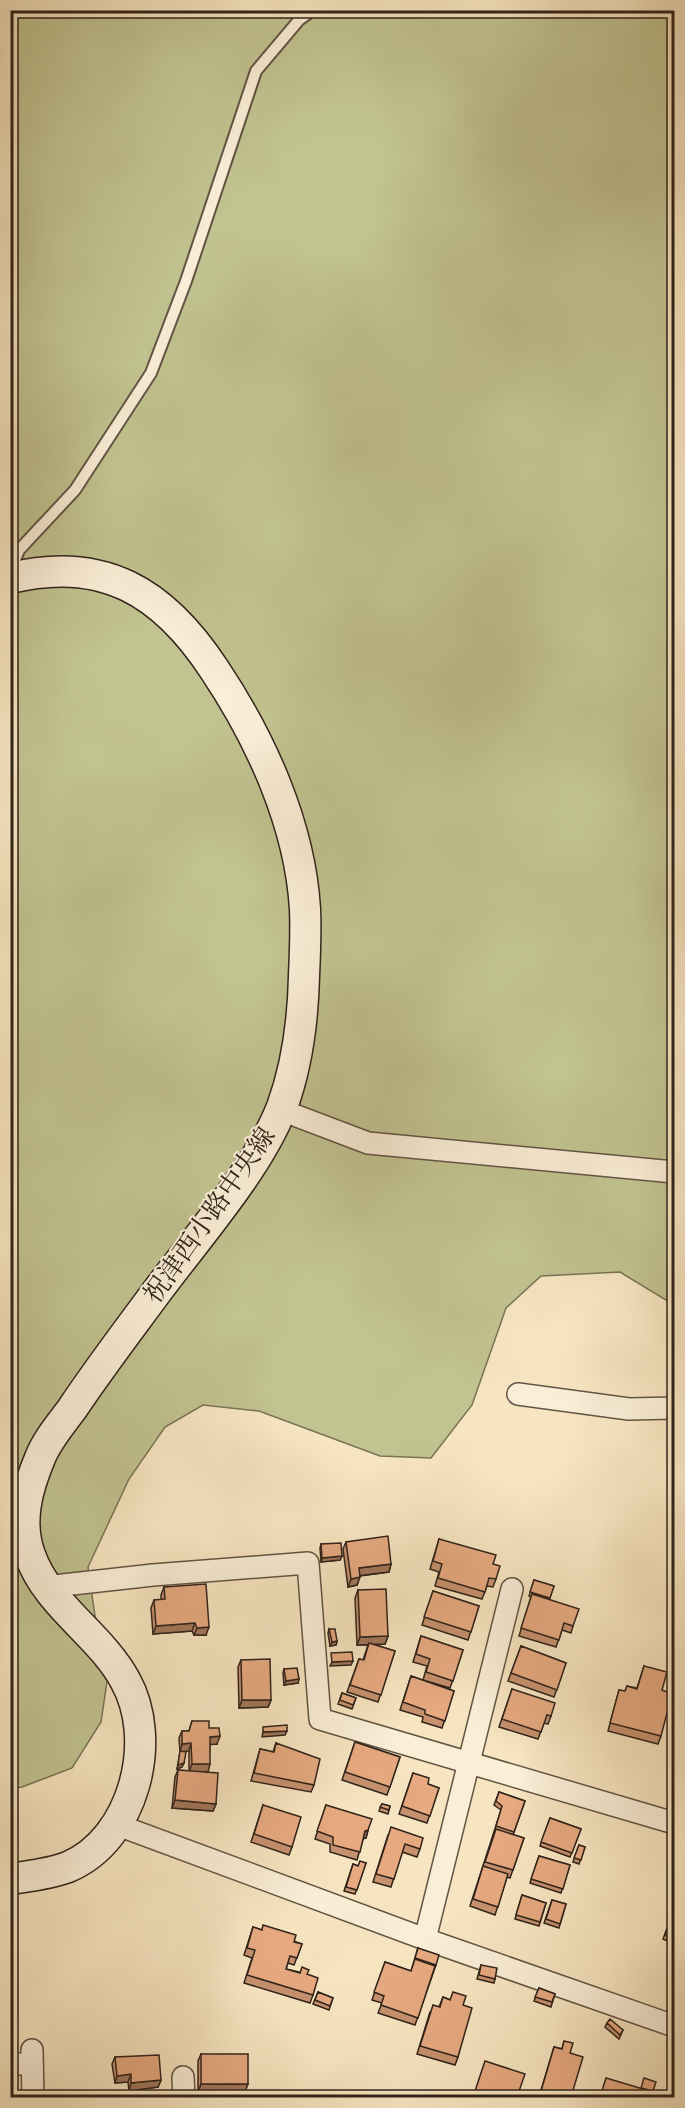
<svg xmlns="http://www.w3.org/2000/svg" width="685" height="2108" viewBox="0 0 685 2108" font-family="'IM FELL DW Pica','Noto Serif JP',serif">
<style>
.green{fill:#c1c390;stroke:#787355;stroke-width:1.5}
.lines{fill:none;stroke-linecap:round;stroke-linejoin:round}
.lane-casing{stroke:#625444;stroke-width:14}
.street-casing{stroke:#625444;stroke-width:24}
.secondary-casing{stroke:#30231a;stroke-width:33}
.lane{stroke:#faeed7;stroke-width:10}
.street{stroke:#faeed7;stroke-width:21}
.secondary{stroke:#faeed7;stroke-width:30}
.wall{fill:#c6916e;stroke:#30231a;stroke-width:1.5}
.shaded-wall{fill:#a1765a;stroke:#30231a;stroke-width:1.5}
.building{fill:#e6a980;stroke:#30231a;stroke-width:1.5}
.labels{text-anchor:middle;stroke-width:4.5;stroke-linejoin:round;paint-order:stroke}
.street-label{font-size:26px;fill:#30231a;stroke:#faeed7}
</style>
<rect width="100%" height="100%" fill="#f7e5c1"/>
<filter id="stains"><feTurbulence type="fractalNoise" baseFrequency=".00333" numOctaves="4"/><feColorMatrix values="0 0 0 0 .2 0 0 0 0 .09 0 0 0 0 .02 0 0 0 .5 -.17"/></filter>
<radialGradient id="worn" r=".72"><stop offset=".6" stop-color="#630" stop-opacity="0"/><stop offset="1" stop-color="#630" stop-opacity=".3"/></radialGradient>
<path class="green" d="M10 11H674V1305L620 1272 541 1276 506 1308 472 1405 431 1458 380 1456 259 1411 203 1405 165 1427 129 1479 88 1567 95 1616 109 1668 101 1722 72 1768 22 1787 11 1788Z"/>
<g class="lines">
<g class="lane-casing">
<path id="lane" d="M10 572 19 550 75 490 151 373 186 281 256 71 299 20 313 10"/>
</g>
<g class="street-casing">
<path id="street" d="M281 1110 368 1143 674 1172
M518 1394 629 1409 674 1408
M45 1587 153 1575 308 1563 320 1719 674 1823
M115 1824 425 1939 674 2026
M425 1939 512 1589
M32 2050 33 2098
M10 2064H32
M183 2077 184 2098"/>
</g>
<g class="secondary-casing">
<path id="secondary" d="M10 578C104 555 164 593 214 669 261 739 300 825 305 909 306 931 305 954 304 976 303 1020 297 1066 282 1107 258 1169 195 1240 155 1294 127 1332 98 1370 72 1409 61 1424 47 1440 40 1458 27 1489 18 1522 30 1555 47 1605 100 1634 125 1680 159 1740 134 1839 68 1867 50 1874 29 1876 10 1879"/>
</g>
<use href="#lane" class="lane"/>
<use href="#street" class="street"/>
<use href="#secondary" class="secondary"/>
</g>
<path class="wall" d="M439 1539 493 1564 496 1579 493 1587 487 1586 482 1599 435 1586 439 1572 430 1569Z
M346 1542 391 1564 389 1572 360 1576 357 1585 348 1587 343 1549Z
M321 1544 342 1556 340 1560 321 1562 320 1548Z
M534 1580 554 1586 549 1600 573 1626 571 1633 562 1630 556 1647 519 1636 531 1597 529 1596Z
M164 1587 206 1635H194L192 1631 153 1634 151 1608 154 1600H161V1595Z
M358 1590 388 1636 385 1644 375 1645 395 1651 378 1702 347 1692 359 1659 363 1660 368 1645H357L355 1598Z
M433 1591 479 1606 468 1640 422 1625Z
M329 1629 337 1641 336 1645 330 1646 328 1633Z
M421 1636 463 1650 450 1688 423 1680 427 1666 413 1662Z
M521 1646 566 1663 554 1697 508 1681Z
M241 1660 271 1700 268 1707 239 1708 238 1667Z
M644 1666 662 1690 661 1736 658 1744 608 1731 619 1690 625 1691 627 1686 637 1688Z
M284 1669 298 1683 284 1685 283 1673Z
M411 1676 454 1691 442 1728 422 1722 423 1717 400 1710Z
M512 1689 551 1716 548 1724 544 1723 538 1739 499 1727Z
M342 1693 356 1698 352 1709 338 1704Z
M192 1721 209 1728 217 1744H210L208 1772H202L216 1804 213 1811 172 1808 175 1777 178 1770 189 1771V1751H182L184 1763 182 1767 177 1769 180 1752 179 1738 182 1731H189Z
M355 1742 400 1757 387 1795 342 1780Z
M276 1743 314 1785 311 1792 251 1781 260 1749 273 1752Z
M413 1773 428 1784 439 1788 427 1823 399 1814Z
M499 1792 525 1801 513 1835 524 1838 510 1878 507 1877 495 1915 470 1906 501 1810 494 1805Z
M382 1804 390 1806 388 1814 379 1811Z
M263 1805 292 1847 289 1855 251 1842Z
M326 1805 368 1830 366 1838 363 1839 357 1860 330 1852V1844L315 1839Z
M550 1818 581 1829 570 1857 540 1846Z
M388 1835 420 1849 417 1857 402 1852 391 1887 373 1882Z
M579 1845 585 1847 579 1864 573 1862Z
M539 1856 570 1865 561 1893 530 1883Z
M366 1863 355 1894 344 1891 353 1864 358 1866Z
M522 1895 546 1903 539 1926 515 1919Z
M552 1900 566 1904 559 1928 544 1923Z
M670 1920 675 1921V1940L673 1943 663 1939Z
M253 1927 302 1944 294 1965 288 1963 286 1969 307 1974 313 1995 310 2003 244 1983 252 1958 244 1955Z
M418 1948 436 1965 415 2025 378 2013 382 2003 372 2000 385 1962 411 1971Z
M481 1965 495 1979 494 1983 477 1979Z
M539 1988 555 1994 551 2007 534 2001Z
M318 1992 333 1998 329 2010 313 2004Z
M443 1997 463 2005 458 2057 455 2065 417 2054 430 2012 439 2007Z
M607 2023 623 2030 619 2039 605 2027Z
M564 2041 571 2097H539L554 2047 562 2049Z
M201 2054 245 2092H198V2061Z
M115 2057 161 2080 158 2087 129 2091 128 2082 115 2083 112 2064Z"/>
<path class="shaded-wall" d="M342 1556 340 1560 321 1562 322 1558Z
M391 1564 389 1572 356 1576 359 1568Z
M360 1577 357 1585 348 1587 351 1579Z
M195 1623 192 1631 153 1634 156 1626Z
M209 1627 206 1635H194L197 1628Z
M388 1636 385 1644 357 1645 360 1637Z
M337 1641 336 1645 330 1646 332 1642Z
M353 1661 351 1665 330 1666 332 1662Z
M299 1679 298 1683 284 1685 286 1681Z
M242 1700H271L268 1707 239 1708Z
M287 1731 285 1735 262 1737 263 1732Z
M220 1736 217 1744 207 1745 210 1737Z
M191 1743 189 1751 180 1752 182 1744Z
M184 1763 182 1767 177 1769 178 1765Z
M192 1764H210L208 1772H189Z
M175 1800 216 1804 213 1811 172 1808Z
M368 1830 366 1838 362 1839 365 1831Z
M131 2074 128 2082 115 2083 117 2076Z
M161 2080 158 2087 129 2091 131 2083Z
M201 2084H248L245 2092H198Z"/>
<path class="building" d="M388 1536 391 1564 359 1568 360 1577 351 1579 346 1542Z
M439 1539 496 1555 493 1564 500 1566 496 1579 489 1578 485 1592 438 1578 442 1564 433 1561Z
M341 1543 342 1556 322 1558 321 1544Z
M534 1580 554 1586 550 1598 530 1592Z
M206 1584 209 1627 197 1628 195 1623 156 1626 154 1600 165 1599 164 1587Z
M386 1589 388 1636 360 1637 358 1590Z
M433 1591 479 1606 471 1632 424 1617Z
M532 1594 579 1609 573 1626 564 1623 559 1640 521 1628Z
M329 1629H335L337 1641 332 1642Z
M421 1636 463 1650 453 1681 426 1672 430 1659 416 1654Z
M369 1643 395 1651 381 1695 350 1685 359 1659 364 1660Z
M521 1646 566 1663 557 1690 511 1673Z
M352 1652 353 1661 332 1662 331 1653Z
M270 1659 271 1700H242L241 1660Z
M644 1666 667 1672 662 1690 672 1694 661 1736 610 1723 619 1690 625 1691 627 1686 637 1689Z
M297 1668 299 1679 286 1681 284 1669Z
M411 1676 454 1691 445 1721 425 1714V1710L403 1702Z
M512 1689 555 1703 551 1716 547 1715 541 1732 502 1719Z
M342 1693 356 1698 353 1705 340 1700Z
M192 1721H209V1728H219L220 1736 210 1737V1764H192L191 1743 182 1744V1731H189Z
M287 1725V1731L263 1732V1727Z
M355 1742 400 1757 390 1787 345 1772Z
M276 1743 320 1759 314 1785 254 1773 260 1749 274 1752Z
M180 1751 186 1752 184 1763 178 1765Z
M178 1770 218 1773 216 1804 175 1800Z
M413 1773 429 1778 428 1784 439 1788 430 1816 402 1806Z
M499 1792 525 1801 514 1832 496 1826 502 1806 496 1801Z
M382 1804 390 1806 389 1810 380 1807Z
M263 1805 301 1817 292 1847 254 1834Z
M326 1805 372 1819 368 1830 365 1831 360 1852 333 1845V1837L317 1831Z
M550 1818 581 1829 572 1853 541 1842Z
M391 1827 423 1838 420 1849 405 1844 394 1879 376 1874Z
M496 1829 524 1838 513 1870 485 1862Z
M579 1845 585 1847 581 1860 574 1858Z
M539 1856 570 1865 563 1889 531 1879Z
M360 1861 366 1863 357 1890 346 1887 353 1864 358 1866Z
M483 1866 508 1874 498 1907 473 1899Z
M522 1895 546 1903 540 1922 516 1915Z
M552 1900 566 1904 560 1924 546 1919Z
M670 1920 675 1921V1939L665 1935Z
M263 1925 296 1935 294 1942 302 1944 297 1958 290 1956 286 1969 300 1973 302 1967 309 1970 307 1974 318 1978 313 1995 247 1975 255 1950 247 1948 253 1927 262 1930Z
M418 1948 439 1955 436 1965 415 1958Z
M415 1959 435 1966 418 2018 381 2005 384 1996 374 1992 385 1962 411 1971Z
M481 1965 497 1968 495 1979 479 1975Z
M539 1988 555 1994 552 2002 535 1997Z
M318 1992 333 1998 330 2006 315 2000Z
M453 1992 466 1996 463 2005 472 2008 458 2057 420 2046 433 2005 440 2007 443 1997 450 2000Z
M610 2019 623 2030 620 2035 607 2023Z
M564 2041 573 2043 570 2053 583 2057 571 2097H564L541 2091 554 2047 562 2049Z
M201 2054H248V2084H201Z
M159 2055 161 2080 131 2083V2074L117 2076 115 2057Z
M485 2061 525 2074 517 2097H473Z
M606 2078 650 2091 648 2097H600Z
M644 2078 656 2082 653 2091 641 2088Z
M245 2095H254V2097H246Z"/>
<g class="labels">
<g class="street-label">
<text transform="translate(209 1215) rotate(-55)" y="9">祝津西小路中央線</text>
</g>
</g>
<rect width="685" height="2108" fill="none" stroke="#f7e5c1" stroke-width="36"/>
<rect x="12" y="12" width="661" height="2084" fill="none" stroke="#30231a" stroke-width="3"/>
<rect x="18" y="18" width="649" height="2072" fill="none" stroke="#30231a" stroke-width="1.5"/>
<rect width="100%" height="100%" filter="url(#stains)"/>
<rect width="100%" height="100%" fill="url(#worn)"/>
</svg>
